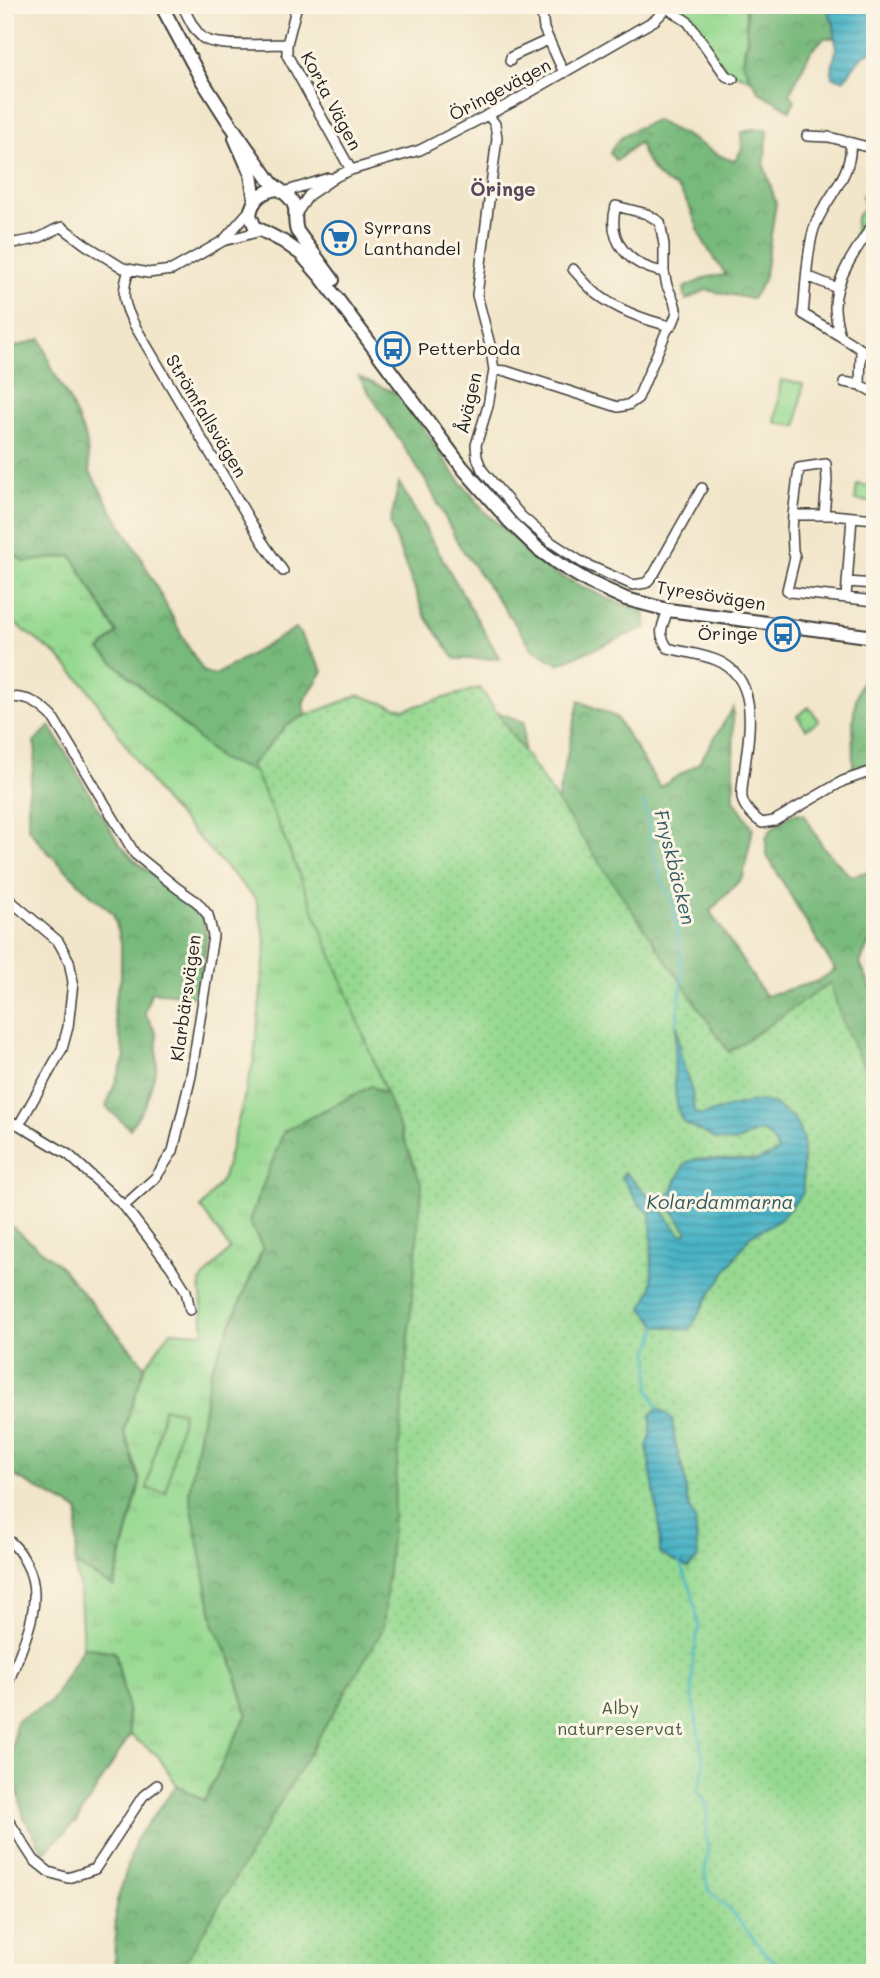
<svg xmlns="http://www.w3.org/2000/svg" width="880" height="1978" viewBox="0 0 880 1978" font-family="Mali,sans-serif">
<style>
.grass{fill:url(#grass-tufts);stroke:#597a56;stroke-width:2}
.forest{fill:url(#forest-crowns);stroke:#4a6a4c;stroke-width:2}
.park{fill:url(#park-dots);stroke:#597a56;stroke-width:2}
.garden{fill:#96d991;stroke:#597a56;stroke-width:2}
.water{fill:url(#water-rules);stroke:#326871;stroke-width:2}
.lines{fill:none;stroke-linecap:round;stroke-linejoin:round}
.stream{stroke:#49b4c6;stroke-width:2.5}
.minor-casing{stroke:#3c3a36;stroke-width:12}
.secondary-casing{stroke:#3c3a36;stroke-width:16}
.minor{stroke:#fff;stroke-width:9}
.secondary{stroke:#fff;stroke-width:12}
.labels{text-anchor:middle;stroke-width:6;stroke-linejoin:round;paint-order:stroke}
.street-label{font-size:18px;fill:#1c1c1c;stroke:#fcf5e5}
.poi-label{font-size:18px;fill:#1c1c1c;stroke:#fcf5e5;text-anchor:start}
.park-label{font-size:18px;fill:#475e45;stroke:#fcf5e5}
.neighbourhood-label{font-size:19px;font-weight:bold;fill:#59475b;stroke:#fcf5e5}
.water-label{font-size:19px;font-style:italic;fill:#2e5960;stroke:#fcf5e5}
</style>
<defs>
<pattern id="grass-tufts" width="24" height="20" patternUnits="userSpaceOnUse" patternTransform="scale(1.75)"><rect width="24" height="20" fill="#96d991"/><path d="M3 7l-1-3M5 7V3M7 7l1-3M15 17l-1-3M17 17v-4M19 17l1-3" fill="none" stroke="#81ba7c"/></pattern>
<pattern id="forest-crowns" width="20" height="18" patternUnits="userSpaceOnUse" patternTransform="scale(1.75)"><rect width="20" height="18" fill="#78b97b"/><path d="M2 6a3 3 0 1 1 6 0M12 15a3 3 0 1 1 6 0" fill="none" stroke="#679e6a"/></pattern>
<pattern id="park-dots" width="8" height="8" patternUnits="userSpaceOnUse" patternTransform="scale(1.75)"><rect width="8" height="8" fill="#96d991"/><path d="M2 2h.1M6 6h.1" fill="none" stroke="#81ba7c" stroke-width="1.8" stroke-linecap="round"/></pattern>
<pattern id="water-rules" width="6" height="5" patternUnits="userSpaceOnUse" patternTransform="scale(1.75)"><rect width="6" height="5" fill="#49b4c6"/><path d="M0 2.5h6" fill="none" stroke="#3c92a0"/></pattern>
</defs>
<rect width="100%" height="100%" fill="#fcf5e5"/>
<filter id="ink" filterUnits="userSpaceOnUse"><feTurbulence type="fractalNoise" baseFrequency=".0143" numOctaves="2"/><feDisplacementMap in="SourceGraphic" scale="14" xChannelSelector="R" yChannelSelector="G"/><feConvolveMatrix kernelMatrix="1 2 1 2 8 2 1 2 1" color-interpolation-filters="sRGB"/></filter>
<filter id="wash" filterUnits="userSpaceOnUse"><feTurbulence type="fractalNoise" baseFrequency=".00686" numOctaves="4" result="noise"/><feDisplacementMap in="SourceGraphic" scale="28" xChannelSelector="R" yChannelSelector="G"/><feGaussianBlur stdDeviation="1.57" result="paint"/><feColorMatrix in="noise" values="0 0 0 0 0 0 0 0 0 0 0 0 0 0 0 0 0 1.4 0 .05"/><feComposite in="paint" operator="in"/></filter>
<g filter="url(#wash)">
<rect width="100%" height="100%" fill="#f2e6ca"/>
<path class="grass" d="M674 5C698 5 721 5 745 5L747 38 744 53 747 72 753 81C745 75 734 75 726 69 710 47 695 23 674 5Z
M5 550 25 561 72 556 117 633 100 650 294 786 411 1106 263 1248 210 1373 214 1626 231 1659 247 1714 204 1802 177 1785 158 1756 130 1735 126 1701 115 1652 83 1647 80 1594 75 1564 114 1587 140 1482 124 1430 145 1366 171 1331 204 1333 200 1282 230 1249 201 1208 223 1178 254 1060 266 943 256 899 163 800 86 686 58 656 5 616Z"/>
<path class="forest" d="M746 5H825C831 16 837 26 834 38H824L811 51 789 94 795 100 790 110 759 92 747 72 743 62 747 38Z
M656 120C667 127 679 132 690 138 706 147 718 157 735 161L742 149 741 133 753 129H767L768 133 764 165 776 203 764 280 752 299 706 290 686 300 684 288 707 277 726 275C717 262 706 249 700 234 694 219 690 203 679 190 675 186 670 185 665 182 652 173 643 156 639 142L616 161 610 153C619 133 637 128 656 120Z
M41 339 54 373 69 399 86 439 90 472 110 507 140 556 187 645 204 672 215 675 296 628 323 671 303 703 309 725 294 786 220 759 100 650 117 633 72 556 25 562 5 550V350Z
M359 377 401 395 455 475 485 512 554 573 608 599 644 611 647 627 558 664 533 649 459 545 429 486Z
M399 483 500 659H455L424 614 390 524Z
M875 660V763L853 770C853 733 848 690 875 660Z
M579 701 616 717 660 787 699 763 733 708 734 800 753 828 743 877 710 911 765 996 815 982 835 970 766 854V838L771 829 793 813 804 814 823 847 850 876 875 870V929L860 963 875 997V1945L406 1973H114L116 1905 136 1839 177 1785 204 1801 247 1714 231 1659 214 1626 189 1492 210 1373 263 1249 249 1221 284 1131 371 1086 411 1106 486 708 524 722 522 822 553 821Z
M50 726 118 842 133 859 193 907 203 919 207 936 199 997 151 992 145 1013 157 1035V1066L146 1103 130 1129 106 1107 125 1057 114 1015 115 999 121 978V942L113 913 90 894 45 849 28 828V797L36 752 34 742Z
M5 1221 58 1264 145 1366 124 1430 140 1482 113 1587 75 1564 79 1511 5 1471Z
M83 1647 115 1652 126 1701 130 1735 76 1822 44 1852 24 1818 11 1761 16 1721 51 1702Z"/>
<path class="park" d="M862 195H875V220L862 241 855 238 856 218 865 206Z
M857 484 875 487V503L855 500Z
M480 688 729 1052 830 983 842 1021 869 1079 875 1084V1973H179L383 1629 422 1186 348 995 280 828 251 765 286 726 300 718 359 695 395 707 405 709Z
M809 707 819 721 806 729 797 716Z"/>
<path class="garden" d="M781 380 803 384 797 426 775 423Z
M164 1408 183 1412 166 1493 147 1489Z"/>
<path class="water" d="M825 5H875V51C856 54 856 69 843 80L832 77C831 66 835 59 836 48 837 41 835 45 835 37 835 23 832 18 825 5Z
M677 1023 681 1057 692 1092 694 1112 702 1115 746 1103 763 1101 773 1104 794 1119 803 1138V1193L780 1220 750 1236 707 1299 690 1330 658 1326 643 1308 652 1288 651 1214 639 1205 624 1180 621 1178 624 1172 627 1175 657 1204 680 1234H685L687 1230 667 1204 666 1198 670 1194 685 1163 696 1159 757 1161 778 1152C774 1141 771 1135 760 1131L735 1142 717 1140 683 1122C671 1102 674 1047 677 1023Z
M658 1408 672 1418 675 1443 685 1477 687 1501 695 1519 698 1558 688 1568 660 1554 659 1522 647 1448 651 1434V1415Z"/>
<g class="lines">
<path class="stream" d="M644 802 653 852 663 882 673 902 680 951 682 980 677 1023
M658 1408 649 1389 650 1363 649 1353 658 1326
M679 1562 692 1592 699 1627 693 1658 692 1695 704 1764 698 1792 708 1806 706 1825 708 1851 705 1871 708 1890 732 1912 767 1955 790 1973"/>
</g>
</g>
<g filter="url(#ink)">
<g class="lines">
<g class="minor-casing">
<path id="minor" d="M182 5C188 16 193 30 203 38 217 48 269 44 287 44
M297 5 287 44V55L351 170
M541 5 544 29 564 73
M667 8 688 22 726 76 733 79
M510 61 511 57 548 40
M488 115 495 124 497 138 477 295 490 345 494 370 488 406 476 445 477 457 482 470 521 516 551 542 583 563 633 585 646 583 654 574 702 488
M807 136 829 137 875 149
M284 192 329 178
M296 214 309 195 337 176 351 170 420 150 511 103 655 20 667 8V5
M875 222C859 245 834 279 835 308 835 317 838 327 840 336L875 358
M223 241 251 209
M5 244C17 242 29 242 41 237 48 234 54 229 62 227L86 245 123 268 148 273 172 270 223 241 261 231
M573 269C580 277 588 287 597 294 618 310 645 320 670 326
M129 270C121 294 123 304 135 326L262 541 283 571
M807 276 837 288
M840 336 803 314C806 287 806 258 813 232 821 201 854 177 850 143
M494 370 506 371 618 407 628 405 638 398 667 330 673 323 677 313 674 301 667 286 664 272V245L660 222 647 214 616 206C606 242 630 266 664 272
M844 382 860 385 875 393
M860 385 861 350
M793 515 799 468 826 464 827 481 824 515
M875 519 832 515H793L792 530 793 551 795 557 787 590 790 592 875 601
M847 582 875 584
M846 597 852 517
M668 610C662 628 657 632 668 648 683 652 701 654 716 660 759 677 750 729 745 766 744 776 741 788 742 798 744 808 754 818 762 823L774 821 843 781 875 770
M5 697C27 697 35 700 52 716L135 854 177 888 197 902 208 915 213 936 191 1076 173 1151 156 1177 124 1206
M5 896 58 941 69 961 73 982 68 1027 62 1049 19 1125
M5 1120 19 1125 69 1155 124 1206 171 1267 186 1291 190 1310
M5 1538C15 1544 21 1553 26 1563 48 1602 20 1651 5 1690
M5 1802 8 1820 34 1860 49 1872 68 1878 95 1869 143 1796 157 1785"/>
</g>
<g class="secondary-casing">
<path id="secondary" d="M161 5 200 77 228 121 271 182C279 191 292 195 295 208 296 216 294 222 297 231L333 280
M235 138 251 174 255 202
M277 189C262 191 252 200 250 215L255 227 284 242 301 254 321 277 462 467 510 522 538 549 560 565 589 582 626 599 668 610 875 637"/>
</g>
<use href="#minor" class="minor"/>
<use href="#secondary" class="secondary"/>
</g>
</g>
<defs>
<g id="supermarket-ring" transform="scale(1.75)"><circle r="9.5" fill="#fcf5e5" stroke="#1f6fb2" stroke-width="1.5"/><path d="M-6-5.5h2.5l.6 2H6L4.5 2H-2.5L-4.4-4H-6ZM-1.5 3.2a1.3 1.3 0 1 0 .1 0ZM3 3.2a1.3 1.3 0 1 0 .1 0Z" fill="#1f6fb2"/></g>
<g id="bus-ring" transform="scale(1.75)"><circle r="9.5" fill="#fcf5e5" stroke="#1f6fb2" stroke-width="1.5"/><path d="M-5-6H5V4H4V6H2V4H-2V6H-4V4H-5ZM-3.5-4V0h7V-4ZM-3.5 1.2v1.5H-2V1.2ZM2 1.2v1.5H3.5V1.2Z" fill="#1f6fb2"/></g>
</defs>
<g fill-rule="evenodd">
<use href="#supermarket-ring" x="339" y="238"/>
<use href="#bus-ring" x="393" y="349"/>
<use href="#bus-ring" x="783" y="634"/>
</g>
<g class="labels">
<g class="street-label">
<text transform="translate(500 90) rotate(-28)" y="6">Öringevägen</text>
<text transform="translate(331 101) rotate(62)" y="6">Korta Vägen</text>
<text transform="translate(469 403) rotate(-77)" y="6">Åvägen</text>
<text transform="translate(206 416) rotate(59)" y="6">Strömfallsvägen</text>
<text transform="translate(711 596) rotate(9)" y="6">Tyresövägen</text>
<text transform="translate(186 998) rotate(-82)" y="6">Klarbärsvägen</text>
</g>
<g class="poi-label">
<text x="364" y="234">Syrrans<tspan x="364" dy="21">Lanthandel</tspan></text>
<text x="418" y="355">Petterboda</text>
<text x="758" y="640" text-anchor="end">Öringe</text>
</g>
<g class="park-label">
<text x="620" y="1714">Alby<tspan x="620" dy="21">naturreservat</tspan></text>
</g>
<g class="neighbourhood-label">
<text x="503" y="196">Öringe</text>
</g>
<g class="water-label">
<text transform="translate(675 867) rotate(76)" y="7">Fnyskbäcken</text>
<text x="720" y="1209">Kolardammarna</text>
</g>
</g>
<rect width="880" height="1978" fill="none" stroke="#fcf5e5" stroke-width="28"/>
</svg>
